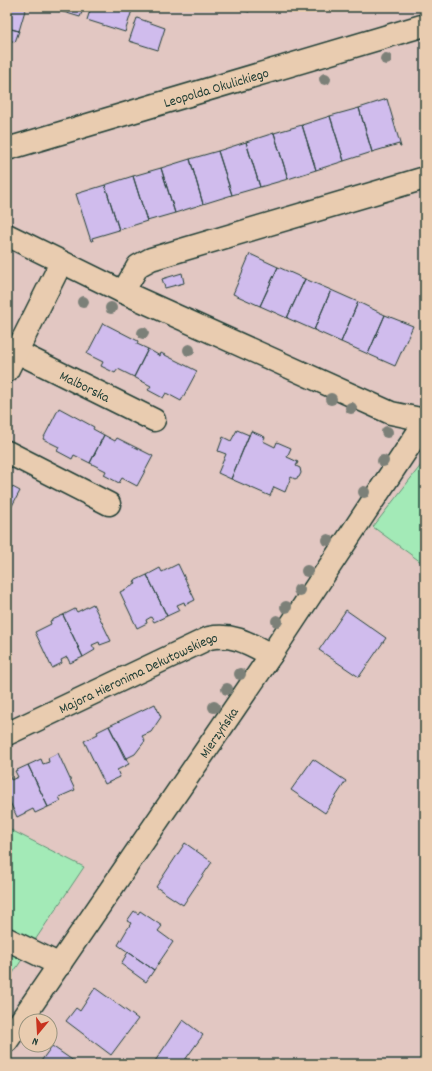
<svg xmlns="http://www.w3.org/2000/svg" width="432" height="1071" viewBox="0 0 432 1071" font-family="Dekko,sans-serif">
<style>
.green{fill:#a3eab7;stroke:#619476}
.building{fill:#d0bced;stroke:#1f3d34}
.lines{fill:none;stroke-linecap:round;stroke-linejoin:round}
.minor-casing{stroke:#1f3d34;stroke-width:25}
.minor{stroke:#e9ccb0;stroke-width:22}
.tree{fill:#7b8078}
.labels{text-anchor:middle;stroke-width:4;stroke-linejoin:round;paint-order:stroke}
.street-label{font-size:14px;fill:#1f3d34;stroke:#e9ccb0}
</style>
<rect width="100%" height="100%" fill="#e2c7c2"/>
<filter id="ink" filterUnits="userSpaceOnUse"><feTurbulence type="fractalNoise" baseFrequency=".025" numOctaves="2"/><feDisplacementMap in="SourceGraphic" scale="8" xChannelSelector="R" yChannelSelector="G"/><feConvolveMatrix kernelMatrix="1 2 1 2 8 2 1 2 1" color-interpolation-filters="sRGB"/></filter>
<g filter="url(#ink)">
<path class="green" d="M425 460V565L373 527Z
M7 828 84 867 7 982Z"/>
<path class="building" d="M7 7H26L19 31 7 28Z
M47 7H84L80 17Z
M91 7H133L125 32 87 20Z
M231 7H250L249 12Z
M137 18 165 28 158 50 129 41Z
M7 28 19 31 15 42 7 39Z
M387 99 401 147H400L399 144 372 152 359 108Z
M359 108 372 152 344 161 330 116Z
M330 116 344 161 316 170 302 125Z
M302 125 316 170 288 179 274 133Z
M274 133 288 179 260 187 246 142Z
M246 142 260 187 232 195 218 151Z
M218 151 232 195 203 204 190 159Z
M190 159 203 204 175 213 161 168Z
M161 168 175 213 147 221 133 176Z
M133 176 147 221 119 230 105 185Z
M105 185 119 230 92 238 93 241H91L76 194Z
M250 254 278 267 260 306 233 294Z
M278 267 305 279 287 318 260 306Z
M182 273 184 283 165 288 162 279Z
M305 279 331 290 314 330 287 318Z
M331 290 358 302 341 342 314 330Z
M358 302 385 315 368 354 341 342Z
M385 315 413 326 395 366 368 354Z
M103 323 138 341 137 344 148 349 134 377 118 369 115 373 101 366 103 362 87 354Z
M148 349 160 356 161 353 197 371 181 401 166 393 163 398 148 390 151 386 134 377Z
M59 408 94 427 93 429 104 435 90 463 74 455 72 459 57 451 59 447 43 439Z
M237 430 249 435 231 479 218 473 226 454 218 451 223 437 231 441Z
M251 431 265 437 263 441 275 447 277 442 291 448 287 457 298 462 296 466 300 468 301 473 299 477 295 479 291 477 285 492 274 487 270 496 231 479Z
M104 435 115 441 117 438 153 456 137 486 122 478 119 483 104 475 106 471 90 463Z
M7 484 20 491 7 515Z
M178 564 195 600 185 605 184 602 177 605 180 610 167 616 147 575 160 568 162 572Z
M147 575 167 616 154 622 151 617 146 620 147 623 137 628 120 592 136 584 134 581Z
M93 604 111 641 100 645 99 642 92 645 95 650 83 657 63 615 75 609 77 612Z
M346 610 386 638 359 677 319 650Z
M63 615 83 657 70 663 67 657 61 660 62 663 52 668 35 632 51 624 50 621Z
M155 704 161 717 151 732 142 736 145 741 135 754 125 759 109 726Z
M109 726 129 764 117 770 120 777 105 784 84 741 98 734 97 732Z
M58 753 75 790 59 797 61 801 48 807 28 765 41 759 43 764 49 762 48 758Z
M313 759 346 781 325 813 291 790Z
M28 765 48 807 35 813 33 809 17 817 7 796V778L10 776 11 780 18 777 15 771Z
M185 843 212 862 183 905 156 887Z
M134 911 138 914 140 911 162 926 158 931 173 942 154 970 118 945 131 923 127 921Z
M128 952 154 970 146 982 121 964Z
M95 988 138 1019 111 1055 66 1021 76 1008 80 1011Z
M183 1020 203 1035 182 1064H153Z
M52 1046 78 1064H39Z"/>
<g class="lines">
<g class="minor-casing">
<g id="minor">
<path id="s1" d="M7 149 425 25"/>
<path d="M7 235 123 292 391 413 425 420"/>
<path d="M123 292 138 266 151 259 425 178"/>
<path id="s2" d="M17 352 154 420"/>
<path d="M7 371 61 263"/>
<path d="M7 452 109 504"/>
<path id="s3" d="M7 734 209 638C233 633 250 644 271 655"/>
<path d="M7 939 60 965"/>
<path id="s4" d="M7 1041 271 655 425 422"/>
</g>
</g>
<use href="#minor" class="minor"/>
</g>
<g class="tree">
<circle cx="386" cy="59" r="6"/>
<circle cx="325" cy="79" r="6"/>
<circle cx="83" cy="302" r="6"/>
<circle cx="111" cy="308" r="6"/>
<circle cx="143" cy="333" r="6"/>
<circle cx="189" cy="350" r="6"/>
<circle cx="331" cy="399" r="6"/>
<circle cx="351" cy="408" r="6"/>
<circle cx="387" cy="432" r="6"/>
<circle cx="383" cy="461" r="6"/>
<circle cx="364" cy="492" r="6"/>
<circle cx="328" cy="540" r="6"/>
<circle cx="307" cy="571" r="6"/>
<circle cx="299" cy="590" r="6"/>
<circle cx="286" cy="607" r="6"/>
<circle cx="277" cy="621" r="6"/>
<circle cx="240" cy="674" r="6"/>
<circle cx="227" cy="689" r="6"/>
<circle cx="214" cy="707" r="6"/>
</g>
</g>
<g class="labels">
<g class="street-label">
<text dy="5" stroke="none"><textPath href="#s1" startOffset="218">Leopolda Okulickiego</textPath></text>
<text dy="5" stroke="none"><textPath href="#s2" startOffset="76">Malborska</textPath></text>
<text dy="5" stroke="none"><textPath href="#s3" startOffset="145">Majora Hieronima Dekutowskiego</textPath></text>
<text dy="5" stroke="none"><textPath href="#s4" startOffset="374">Mierzyńska</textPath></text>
</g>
</g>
<rect width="432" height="1071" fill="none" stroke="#e9ccb0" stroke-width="24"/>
<rect x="12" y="12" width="408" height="1047" fill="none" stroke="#1f3d34" stroke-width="1.5" filter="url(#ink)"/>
<g transform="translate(38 1033) rotate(198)"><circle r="19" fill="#e9ccb0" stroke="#98937e"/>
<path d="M0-3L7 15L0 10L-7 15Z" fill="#c8321e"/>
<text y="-6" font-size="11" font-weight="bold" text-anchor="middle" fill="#1f3d34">N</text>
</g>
</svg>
